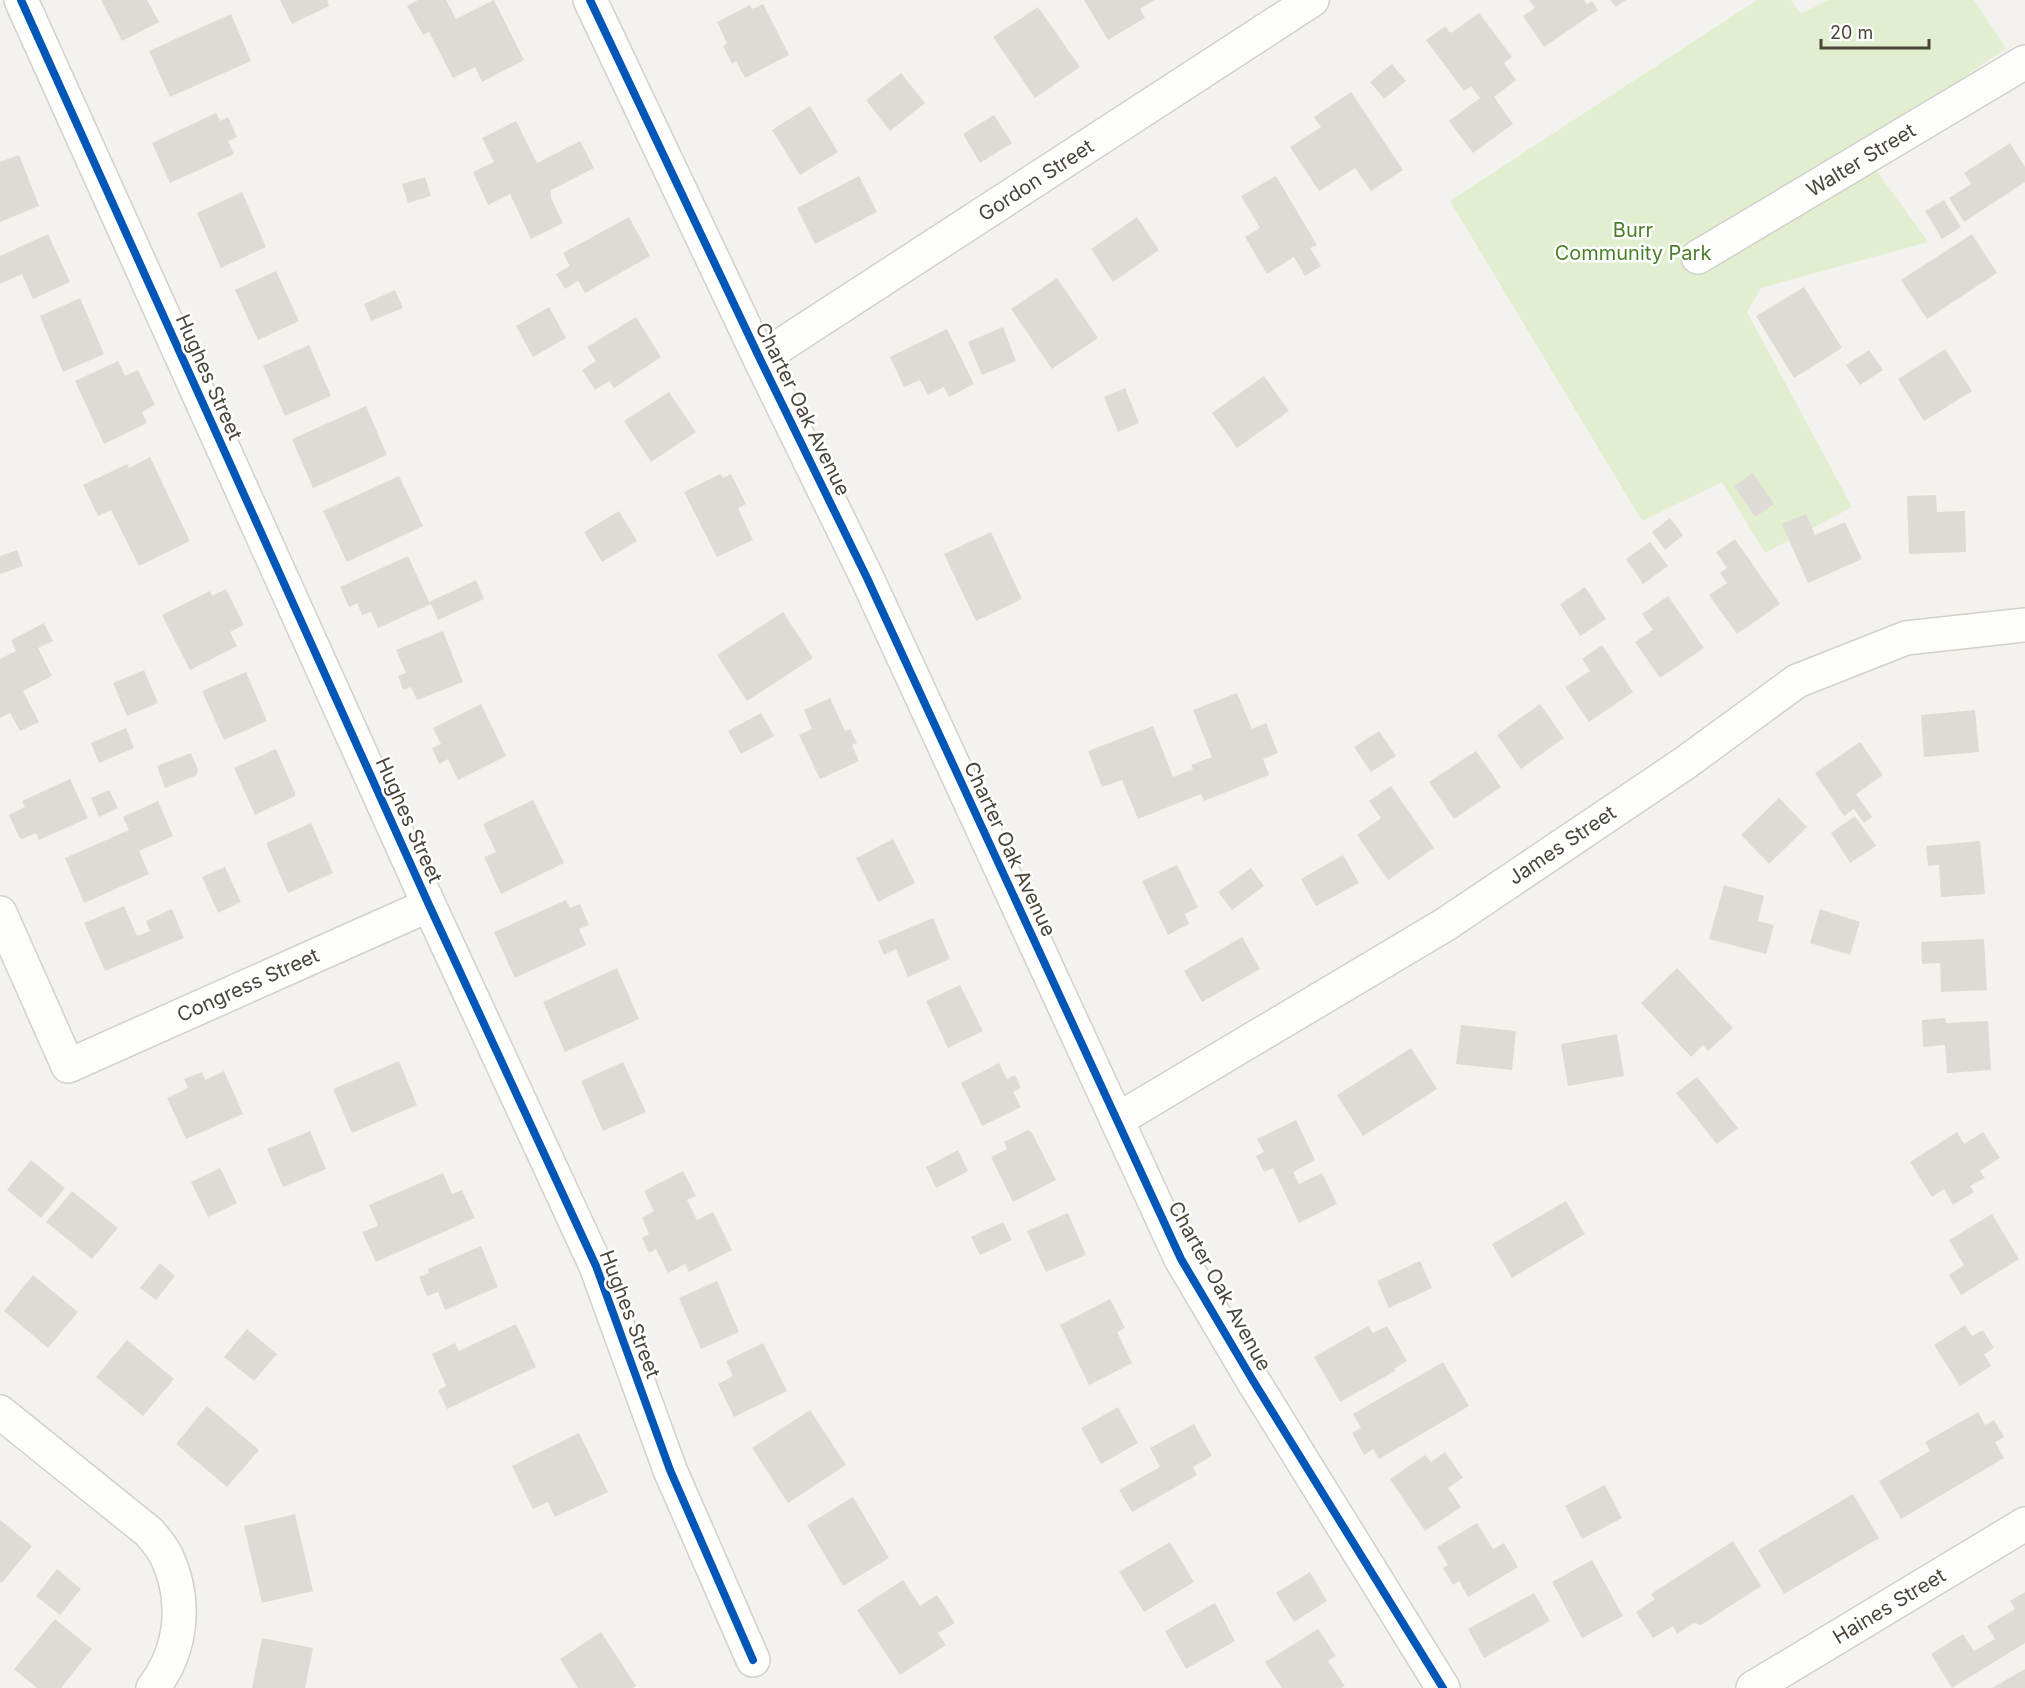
<svg xmlns="http://www.w3.org/2000/svg" width="2025" height="1688" viewBox="0 0 2025 1688" font-family="Inter,sans-serif">
<style>
.park{fill:#e1eecf}
.building{fill:#dedbd6}
.lines{fill:none;stroke-linecap:round;stroke-linejoin:round}
.minor-casing{stroke:#d2d0cb;stroke-width:36}
.tertiary-casing{stroke:#d2d0cb;stroke-width:36}
.minor{stroke:#fdfdfc;stroke-width:33}
.tertiary{stroke:#fdfdfc;stroke-width:33}
.cycleway-casing{stroke:#fff;stroke-width:11}
.cycleway{stroke:#0057b8;stroke-width:8}
.labels{text-anchor:middle;stroke-width:5;stroke-linejoin:round;paint-order:stroke}
.street-label{font-size:20px;fill:#4b4439;stroke:#fff}
.park-label{font-size:20px;fill:#4a7f2a;stroke:#fff}
</style>
<rect width="100%" height="100%" fill="#f4f2ee"/>
<path class="park" d="M1757 0H1791L1801 14 1829 0H1974L2006 48 1861 149 1928 242 1761 288 1747 312 1852 507 1765 553 1722 482 1642 521 1450 201Z"/>
<path class="building" d="M101 0H147L159 22 122 41Z
M280 0H327L329 6 292 24Z
M418 0H446L456 19 494 0 524 60 482 82 475 67 453 78 429 32 423 35 407 6Z
M1084 0H1155L1140 9 1145 18 1108 40Z
M1529 0H1584L1587 4 1592 1 1598 10 1544 47 1523 16 1535 8Z
M1610 0H1626L1616 7Z
M763 4 789 55 745 78 736 61 732 64 723 46 727 43 717 22 750 5 752 9Z
M1038 7 1080 67 1035 98 993 37Z
M1479 13 1512 57 1504 63 1516 80 1494 97 1513 124 1473 153 1449 121 1480 98 1471 86 1464 91 1426 40 1445 26 1451 33Z
M231 14 251 61 170 97 149 51Z
M1392 64 1406 81 1384 99 1370 82Z
M901 73 925 103 890 131 866 100Z
M1351 92 1403 170 1371 191 1355 168 1319 191 1290 147 1321 127 1314 117Z
M810 106 838 152 800 175 772 130Z
M216 113 220 121 228 117 237 137 228 141 234 154 170 183 152 143Z
M994 115 1012 143 980 163 963 134Z
M516 121 537 163 580 141 594 168 551 190V198L563 223 531 239 510 194 488 205 473 172 494 162 482 138Z
M2010 143 2025 167V182L1964 222 1949 198 1971 184 1964 173Z
M19 155 39 206 0 222V162Z
M859 176 877 212 815 244 797 208Z
M1276 176 1317 245 1310 248 1321 266 1305 276 1294 257 1267 274 1245 237 1260 228 1241 196Z
M425 177 431 196 408 203 402 184Z
M242 192 266 247 221 268 197 213Z
M1944 200 1961 227 1942 239 1925 211Z
M629 217 650 256 585 293 578 281 565 289 556 274 570 266 563 253Z
M1137 217 1159 250 1113 282 1091 249Z
M48 234 70 282 33 299 22 274 0 284V256Z
M1972 234 1997 273 1927 319 1901 280Z
M276 271 299 321 258 340 235 290Z
M1057 278 1098 338 1052 369 1011 309Z
M1804 287 1842 348 1794 378 1756 316Z
M395 290 403 308 371 321 364 304Z
M80 298 104 354 63 372 40 316Z
M549 307 566 338 533 357 516 326Z
M636 317 661 357 614 388 609 381 595 390 582 370 596 361 587 347Z
M1003 327 1016 361 982 375 968 342Z
M947 329 974 384 949 397 944 387 928 395 920 380 904 387 890 357Z
M309 345 331 396 285 416 263 366Z
M1945 349 1972 391 1924 421 1898 379Z
M1869 350 1883 370 1860 385 1846 365Z
M118 361 125 376 138 370 155 405 142 412 147 423 104 444 75 381Z
M1264 376 1289 411 1237 448 1212 413Z
M1125 388 1139 423 1118 432 1104 397Z
M669 392 696 432 651 462 624 421Z
M366 406 387 455 313 488 292 439Z
M150 457 190 541 139 566 111 510 98 516 83 485 127 464 129 468Z
M1753 473 1774 504 1755 517 1734 486Z
M720 474 723 478 731 474 746 504 738 508 753 540 717 557 684 492Z
M399 476 423 526 347 562 323 511Z
M1936 495 1937 512 1965 511 1966 552 1909 554 1907 496Z
M619 511 637 541 602 562 584 532Z
M1806 514 1815 535 1845 522 1862 559 1808 583 1782 524Z
M1670 518 1683 535 1665 550 1652 532Z
M991 532 1022 599 976 621 944 554Z
M1735 539 1780 604 1737 634 1709 595 1727 583 1720 573 1727 568 1716 552Z
M1650 542 1668 566 1643 584 1626 559Z
M17 550 23 566 0 574V556Z
M408 556 429 602 476 580 484 599 438 620 431 604 378 628 371 612 362 615 357 603 349 607 340 587Z
M1585 587 1606 619 1580 636 1560 604Z
M226 589 244 625 230 632 237 646 190 670 162 615 210 591 212 596Z
M1668 596 1704 648 1660 678 1635 642 1653 630 1642 614Z
M783 612 813 658 747 701 717 655Z
M44 623 53 641 38 648 52 676 23 691 39 722 20 731 10 713 0 718V659L16 651 11 640Z
M443 631 463 682 417 700 411 687 403 690 398 676 406 673 396 650Z
M1602 645 1633 692 1589 722 1565 687 1590 671 1582 659Z
M144 670 158 703 127 716 113 683Z
M246 672 267 721 224 740 202 691Z
M1237 693 1252 729 1266 723 1278 753 1263 759 1269 775 1204 801 1201 794 1138 819 1122 780 1102 787 1088 751 1153 726 1173 777 1193 769 1191 765 1212 757 1193 710Z
M830 698 845 731 850 729 857 743 852 745 859 761 820 779 799 735 812 729 804 710Z
M481 704 506 756 458 780 448 759 439 764 432 748 441 744 433 728Z
M1540 704 1564 738 1521 769 1497 735Z
M1975 710 1979 752 1924 757 1921 715Z
M761 713 774 736 741 754 728 731Z
M126 728 134 748 99 763 91 743Z
M1379 731 1396 756 1371 772 1354 747Z
M1860 742 1883 775 1856 794 1872 817 1864 823 1854 809 1844 816 1815 773Z
M276 749 295 793V796L255 815 234 768Z
M1476 751 1501 787 1454 819 1429 782Z
M191 753 198 770 197 775 165 788 157 766Z
M70 779 88 818 39 840 36 833 22 839 19 837 9 815 25 807 22 801Z
M1391 786 1434 848 1388 880 1357 835 1381 818 1369 801Z
M109 790 118 808 99 817 91 798Z
M1779 798 1807 827 1769 864 1741 835Z
M533 800 564 863 501 894 484 857 496 852 483 824Z
M158 801 173 836 139 851 149 874 84 903 65 858 129 830 123 817Z
M1855 816 1876 846 1850 863 1831 833Z
M311 823 333 873 288 893 266 843Z
M893 839 915 883 878 902 856 858Z
M1980 841 1985 894 1941 897 1939 865 1928 866 1926 846Z
M1343 855 1359 883 1316 906 1301 879Z
M1177 865 1198 907 1185 914 1189 924 1168 935 1142 881Z
M225 867 241 902 218 913 202 877Z
M1251 868 1264 886 1232 910 1218 892Z
M1724 885 1764 896 1758 921 1774 925 1766 954 1709 939Z
M566 900 570 908 580 904 589 925 579 929 586 945 515 978 494 932Z
M124 906 137 936 150 931 146 921 172 909 184 938 105 971 84 923Z
M1820 909 1860 922 1850 955 1810 943Z
M933 918 950 959 908 977 896 949 884 955 878 941Z
M1242 937 1260 969 1202 1002 1184 971Z
M1984 939 1987 990 1941 992 1940 963 1922 964 1921 942Z
M617 968 639 1019 565 1052 543 1002Z
M1677 968 1733 1028 1708 1051 1703 1045 1691 1057 1641 1003Z
M960 985 983 1031 948 1048 926 1001Z
M1945 1018 1946 1023 1988 1021 1991 1070 1947 1073 1945 1045 1923 1047 1922 1020Z
M1461 1025 1516 1031 1512 1070 1456 1064Z
M1617 1034 1624 1076 1568 1086 1561 1044Z
M1411 1048 1437 1089 1363 1136 1337 1095Z
M399 1061 417 1105 352 1133 333 1089Z
M623 1062 646 1112 603 1131 581 1081Z
M999 1063 1007 1079 1015 1075 1021 1088 1013 1092 1021 1107 982 1126 961 1083Z
M224 1071 243 1114 186 1139 167 1098 188 1088 184 1079 202 1072 205 1080Z
M1697 1077 1738 1128 1717 1144 1676 1093Z
M1296 1120 1315 1160 1293 1172 1299 1184 1322 1173 1337 1204 1299 1223 1273 1168 1264 1172 1256 1156 1264 1152 1257 1139Z
M1028 1130 1032 1133 1056 1180 1013 1202 991 1157 1007 1149 1004 1142Z
M310 1131 326 1169 283 1187 267 1149Z
M1957 1132 1964 1144 1983 1132 2000 1158 1980 1171 1985 1178 1970 1186 1974 1192 1953 1205 1944 1189 1932 1197 1910 1162Z
M958 1150 968 1171 936 1188 926 1167Z
M31 1160 65 1188 41 1218 7 1190Z
M220 1168 237 1203 208 1217 191 1182Z
M683 1171 696 1196 687 1200 697 1220 713 1212 732 1250 689 1272 685 1264 668 1273 656 1249 649 1253 642 1238 649 1234 642 1218 654 1211 644 1191Z
M443 1173 452 1194 462 1190 475 1218 376 1262 362 1232 378 1226 369 1205Z
M72 1191 118 1228 92 1259 46 1222Z
M1566 1201 1585 1234 1512 1278 1492 1244Z
M1068 1213 1086 1255 1046 1272 1027 1231Z
M1992 1214 2019 1259 1961 1295 1949 1275 1964 1265 1949 1240Z
M1003 1222 1012 1240 980 1255 971 1237Z
M481 1246 498 1287 445 1310 438 1292 427 1296 419 1277 429 1273 428 1269Z
M1420 1261 1432 1288 1389 1308 1377 1281Z
M160 1263 175 1276 156 1300 140 1288Z
M33 1275 78 1312 48 1348 4 1311Z
M717 1281 739 1332 701 1349 679 1298Z
M1110 1299 1125 1328 1117 1332 1132 1363 1089 1385 1060 1325Z
M516 1324 536 1367 447 1409 438 1390 446 1386 432 1354 455 1343 459 1351Z
M1965 1325 1972 1336 1983 1330 1994 1348 1984 1354 1991 1366 1960 1386 1934 1345Z
M1368 1326 1373 1333 1387 1326 1407 1361 1394 1369 1395 1371 1340 1402 1314 1357Z
M247 1329 277 1354 254 1381 224 1357Z
M127 1340 174 1379 143 1416 96 1377Z
M763 1343 787 1391 734 1417 718 1384 733 1376 726 1361Z
M1443 1362 1469 1406 1379 1459 1373 1449 1364 1455 1352 1433 1361 1428 1353 1414Z
M207 1406 259 1450 227 1487 176 1444Z
M1118 1407 1138 1443 1101 1464 1081 1428Z
M810 1410 846 1465 788 1503 752 1448Z
M1978 1412 1985 1425 1994 1420 2004 1437 1995 1442 2004 1458 1901 1519 1879 1481 1930 1451 1925 1442Z
M1194 1424 1212 1456 1193 1467 1197 1475 1132 1512 1119 1490 1160 1467 1150 1448Z
M579 1433 608 1492 555 1517 548 1502 533 1509 512 1466Z
M1445 1452 1463 1478 1448 1488 1461 1507 1425 1531 1390 1479 1425 1455 1431 1462Z
M1605 1485 1622 1518 1582 1539 1565 1506Z
M1853 1494 1879 1538 1784 1594 1758 1550Z
M853 1497 889 1558 843 1586 807 1525Z
M295 1514 313 1591 262 1603 244 1526Z
M0 1520 32 1546 2 1583 0 1581Z
M1477 1523 1493 1549 1504 1543 1518 1567 1468 1597 1459 1581 1453 1585 1443 1568 1448 1565 1437 1547Z
M1733 1541 1761 1586 1701 1625 1694 1623 1677 1634 1673 1626 1653 1638 1636 1612 1655 1599 1651 1594Z
M1170 1542 1194 1582 1144 1612 1119 1572Z
M1592 1560 1623 1616 1582 1638 1552 1582Z
M57 1569 81 1589 60 1615 36 1596Z
M1310 1572 1327 1601 1294 1622 1276 1593Z
M903 1580 920 1606 937 1595 955 1623 938 1633 946 1645 900 1675 857 1610Z
M2025 1592V1643L1952 1688 1931 1654 1963 1634 1974 1651 1995 1639 1987 1626 2015 1609 2010 1601Z
M1534 1593 1550 1621 1484 1658 1468 1629Z
M1215 1603 1235 1641 1186 1669 1165 1631Z
M55 1619 92 1649 61 1688H37L14 1669Z
M1318 1629 1336 1656 1328 1661 1345 1686 1341 1688H1282L1265 1662Z
M601 1632 636 1686 633 1688H578L560 1659Z
M262 1638 313 1648 305 1688H252Z
M2025 1669V1688H1992Z"/>
<g class="lines">
<g class="minor-casing">
<path id="minor" d="M21 0 429 905 596 1266 670 1470 753 1660
M1698 257 2025 62
M760 359 1312 0
M0 913 68 1066 429 905
M1117 1120 1446 924 1685 763 1797 681 1906 638 2025 625
M0 1412 149 1532C155 1539 162 1547 166 1555 187 1599 183 1649 153 1688
M1753 1688 2025 1524"/>
</g>
<g class="tertiary-casing">
<path id="tertiary" d="M590 0 760 359 867 578 1181 1259 1252 1379 1443 1688"/>
</g>
<use href="#minor" class="minor"/>
<use href="#tertiary" class="tertiary"/>
<g class="cycleway-casing">
<path id="cycleway" d="M21 0 429 905 596 1266 670 1470 753 1660
M590 0 760 359 867 578 1181 1259 1252 1379 1443 1688"/>
</g>
<use href="#cycleway" class="cycleway"/>
</g>
<g class="labels">
<g class="street-label">
<text transform="translate(1861 160) rotate(-31)" y="7">Walter Street</text>
<text transform="translate(1036 180) rotate(-33)" y="7">Gordon Street</text>
<text transform="translate(209 377) rotate(66)" y="7">Hughes Street</text>
<text transform="translate(803 409) rotate(64)" y="7">Charter Oak Avenue</text>
<text transform="translate(409 820) rotate(66)" y="7">Hughes Street</text>
<text transform="translate(1562 845) rotate(-34)" y="7">James Street</text>
<text transform="translate(1010 849) rotate(65)" y="7">Charter Oak Avenue</text>
<text transform="translate(248 985) rotate(-24)" y="7">Congress Street</text>
<text transform="translate(1220 1286) rotate(61)" y="7">Charter Oak Avenue</text>
<text transform="translate(630 1314) rotate(69)" y="7">Hughes Street</text>
<text transform="translate(1889 1606) rotate(-31)" y="7">Haines Street</text>
</g>
<g class="park-label">
<text x="1633" y="237">Burr<tspan x="1633" dy="23">Community Park</tspan></text>
</g>
</g>
<path d="M1821 39v9h108v-9" fill="none" stroke="#4b4439" stroke-width="3"/>
<text x="1830" y="39" font-size="18" fill="#4b4439" stroke="#ffffff" stroke-width="4.5" paint-order="stroke">20 m</text>
</svg>
